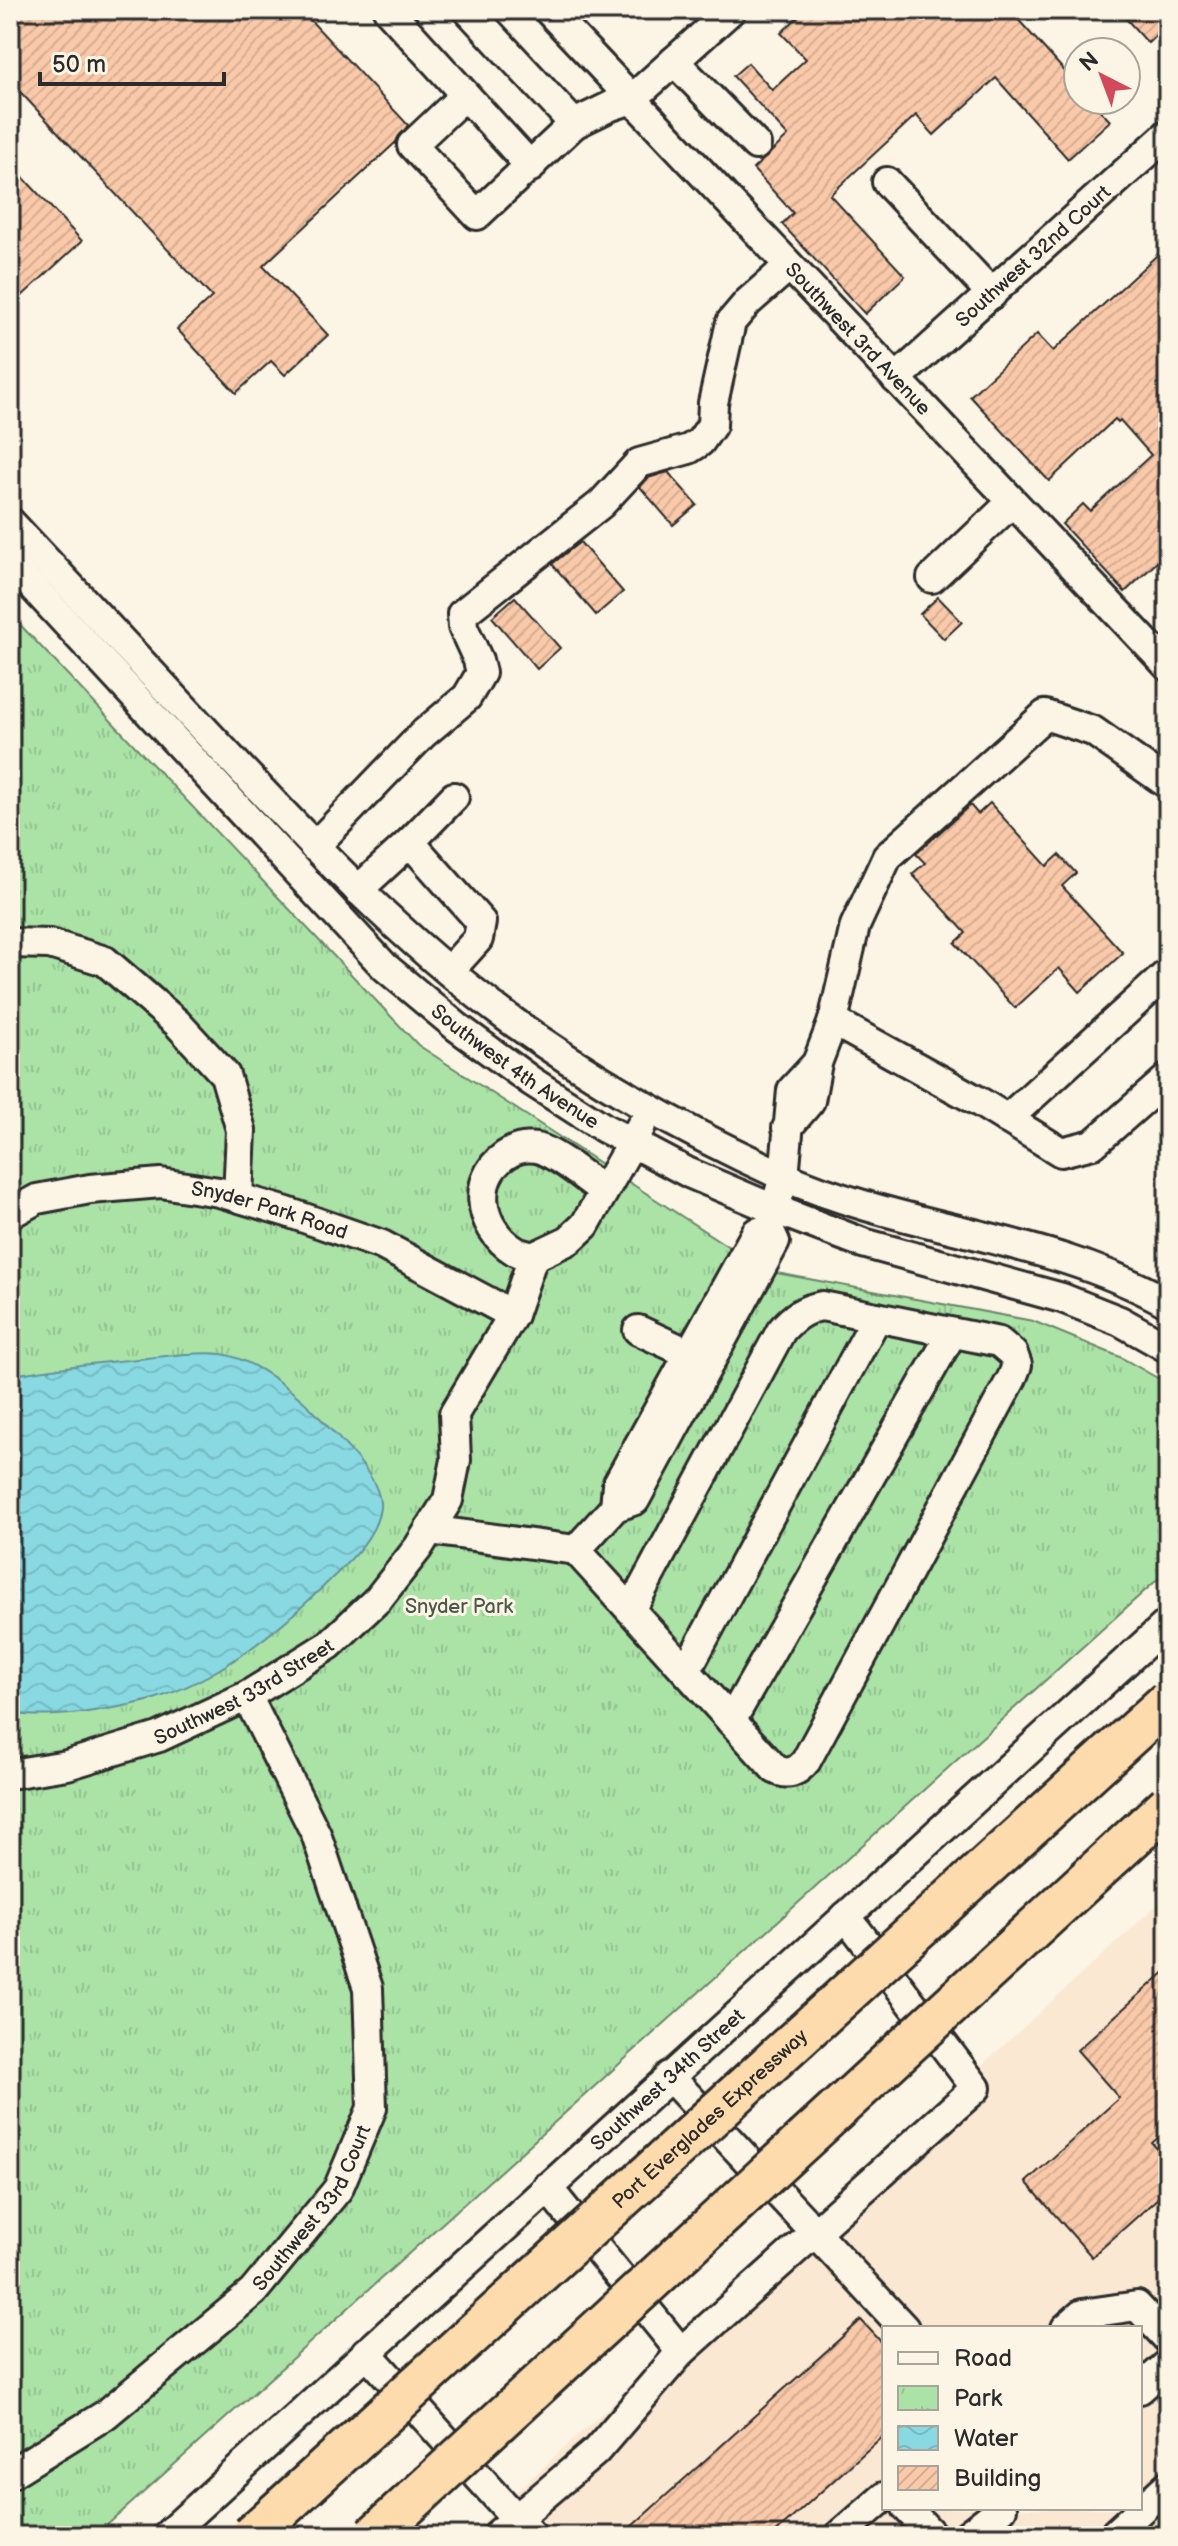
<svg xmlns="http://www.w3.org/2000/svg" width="1178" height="2546" viewBox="0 0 1178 2546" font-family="'Balsamiq Sans',sans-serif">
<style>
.built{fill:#fbe8d3;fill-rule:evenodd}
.park{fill:url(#park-tufts);stroke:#6b8769;stroke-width:2}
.water{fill:url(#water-waves);stroke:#639399;stroke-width:2}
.building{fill:url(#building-hatch);stroke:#2b2b2b;stroke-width:2}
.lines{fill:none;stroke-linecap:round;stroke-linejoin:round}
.minor-casing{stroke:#2b2b2b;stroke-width:34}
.minor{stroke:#fcf5e5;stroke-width:28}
.highway-bridge-casing{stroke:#2b2b2b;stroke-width:46;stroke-linecap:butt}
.highway-bridge{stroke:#fedbac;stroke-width:40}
.labels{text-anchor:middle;stroke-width:6;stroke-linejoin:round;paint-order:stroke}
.street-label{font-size:20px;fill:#2b2b2b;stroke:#fcf5e5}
.park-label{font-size:20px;fill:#4b594a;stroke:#fcf5e5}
</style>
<defs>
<pattern id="park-tufts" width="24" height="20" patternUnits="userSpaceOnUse" patternTransform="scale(2)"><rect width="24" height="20" fill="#abe3a7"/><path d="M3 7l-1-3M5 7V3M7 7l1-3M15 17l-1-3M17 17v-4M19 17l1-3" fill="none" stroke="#93c390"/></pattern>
<pattern id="water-waves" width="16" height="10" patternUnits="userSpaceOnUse" patternTransform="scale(2)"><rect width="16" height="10" fill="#88d9e2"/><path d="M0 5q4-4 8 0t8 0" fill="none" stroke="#76bac2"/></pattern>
<pattern id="building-hatch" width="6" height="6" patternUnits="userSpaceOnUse" patternTransform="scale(2)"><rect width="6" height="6" fill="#f9c9a9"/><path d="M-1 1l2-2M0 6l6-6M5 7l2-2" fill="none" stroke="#d6ad92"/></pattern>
</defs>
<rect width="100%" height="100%" fill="#fcf5e5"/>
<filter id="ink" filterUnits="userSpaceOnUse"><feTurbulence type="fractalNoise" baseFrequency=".0125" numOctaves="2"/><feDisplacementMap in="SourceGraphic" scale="16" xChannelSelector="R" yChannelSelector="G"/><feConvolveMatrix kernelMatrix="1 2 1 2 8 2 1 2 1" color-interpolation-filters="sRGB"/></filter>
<g filter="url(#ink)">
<path class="built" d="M1168 1895V2536H468ZM884 2328H1140V2508H884Z"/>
<path class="park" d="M10 614 418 1045 766 1271 1033 1321 1120 1357 1168 1384V1570L95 2536H10Z"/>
<path class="water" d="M185 1354C196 1354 209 1352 221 1354 253 1358 300 1395 321 1419 339 1440 383 1478 380 1508 376 1539 345 1565 324 1586 276 1632 219 1679 154 1699 135 1705 114 1708 94 1711 66 1715 38 1718 10 1713V1375L80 1365Z"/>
<path class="building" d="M10 10H301L408 125 396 142 263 266 328 335 285 375 271 361 236 393 177 329 212 297 10 81Z
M805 10H1015V16L1078 86V100H1091L1110 121 1068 159 996 78 934 135 916 115 830 195 905 276 865 314 782 224 793 213 753 169 788 136 733 76 748 63 772 90 806 59 781 33Z
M1118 10H1168V24L1148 43Z
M10 163 82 241 10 307Z
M1168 245V552L1125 592 1062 524 1083 504 1090 511 1151 455 1120 420 1118 422 1115 419 1049 481 970 396 1037 334 1053 351Z
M668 472 697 505 673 525 640 487 648 478Z
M580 542 623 592 596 615 552 564Z
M515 597 560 648 537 669 492 617Z
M938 597 962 622 944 639 920 614Z
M990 803 1047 866 1059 855 1076 873 1062 886 1123 953 1080 992 1059 968 1015 1008 955 943 966 933 912 874 925 863 916 854 970 805 978 814Z
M1168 1969V2129L1152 2143 1168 2161V2189L1092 2257 1026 2182 1119 2098 1077 2050Z
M861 2320 884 2345V2435L772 2536H621Z"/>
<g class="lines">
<g class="minor-casing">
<g id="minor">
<path d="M388 10 531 167"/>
<path d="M468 10 574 124"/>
<path id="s1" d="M548 10 1168 666"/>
<path d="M674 61 756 145"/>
<path d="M465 95 412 145 477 215 574 124 611 106 632 99 731 10"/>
<path d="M887 182 992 294"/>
<path id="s2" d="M896 379 1168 134"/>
<path d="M10 522C82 599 154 676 226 753 314 847 403 941 508 1018 593 1080 684 1131 781 1175 905 1231 1049 1235 1168 1303"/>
<path id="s3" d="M10 562 385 967 457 1027 531 1081 604 1128 689 1173 769 1207 863 1243 1062 1298 1120 1321 1168 1348"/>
<path d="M932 578 1012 502"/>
<path d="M410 842 454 797"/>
<path d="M314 847 423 734 467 697 481 673 478 660 463 627 462 614 601 504 639 463 689 449 700 442 712 425 713 403 731 322 748 302 789 266"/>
<path d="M358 890 410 842 481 922 478 939 449 971"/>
<path d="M10 943 50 944 105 961 177 1023 225 1075 241 1130 238 1197"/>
<path d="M833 1021 855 926 887 857 1045 715 1093 731 1168 784"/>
<path d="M817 1063 833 1021 978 1101 1061 1152 1093 1144 1168 1078"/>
<path d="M1007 1119 1168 973"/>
<path id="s4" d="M10 1214 37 1199 90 1189 161 1183 219 1192 287 1212 382 1245 513 1315"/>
<path d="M533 1257C527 1255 520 1254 515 1251 476 1227 470 1172 513 1151 521 1147 534 1146 543 1150 564 1159 585 1178 604 1191"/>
<path d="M638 1330 690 1354"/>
<path d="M615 1507 617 1485 756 1233 769 1229"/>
<path d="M429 1530 576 1550 615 1507 635 1500 775 1242 769 1229 784 1177 792 1090 817 1063 810 1101 787 1128"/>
<path d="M576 1550 775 1769C788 1776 797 1772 806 1761L1012 1378 1017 1365 1013 1354 999 1342 822 1306C804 1309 793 1317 781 1331L631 1610"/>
<path d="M686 1671 877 1317"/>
<path d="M731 1721 952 1333"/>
<path id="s5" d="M10 1774 67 1765 159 1737 247 1696 329 1645 378 1599 418 1548 448 1500 456 1460 454 1414 513 1315 533 1257 569 1240 585 1225 641 1126"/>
<path d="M669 2076 904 2328"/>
<path d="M547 2187 681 2352"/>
<path d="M1066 2328 1082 2314 1137 2306 1168 2339"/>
<path d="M366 2352 532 2536"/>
<path d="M1140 2389 1168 2364"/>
<path id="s6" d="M10 2474 105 2415 253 2292 338 2189 372 2108 368 1988 316 1834 247 1696"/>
<path d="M907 2508 933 2536"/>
<path id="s7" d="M166 2536 1168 1623"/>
<path d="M496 2536 596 2451 681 2352 976 2088 846 1916"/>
<path d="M839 2536 884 2497"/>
<path d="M966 2536 1002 2508"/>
<path d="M1112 2536 1168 2485"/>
</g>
</g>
<use href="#minor" class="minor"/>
<g class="highway-bridge-casing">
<g id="highway-bridge">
<path id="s8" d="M251 2536 1168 1701"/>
<path d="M374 2536 1168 1805"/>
</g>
</g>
<use href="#highway-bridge" class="highway-bridge"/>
</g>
</g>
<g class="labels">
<g class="street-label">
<text dy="7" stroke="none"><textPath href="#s2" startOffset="184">Southwest 32nd Court</textPath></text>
<text dy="7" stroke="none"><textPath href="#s1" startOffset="452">Southwest 3rd Avenue</textPath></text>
<text dy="7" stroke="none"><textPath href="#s3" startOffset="716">Southwest 4th Avenue</textPath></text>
<text dy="7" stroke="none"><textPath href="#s4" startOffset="268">Snyder Park Road</textPath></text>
<text dy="7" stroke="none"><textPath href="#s5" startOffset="250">Southwest 33rd Street</textPath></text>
<text dy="7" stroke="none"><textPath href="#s7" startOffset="678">Southwest 34th Street</textPath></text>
<text dy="7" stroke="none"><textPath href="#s8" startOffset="620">Port Everglades Expressway</textPath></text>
<text dy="7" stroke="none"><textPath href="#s6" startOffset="408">Southwest 33rd Court</textPath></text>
</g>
<g class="park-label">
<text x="459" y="1613">Snyder Park</text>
</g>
</g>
<rect width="1178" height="2546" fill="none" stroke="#fcf5e5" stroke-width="40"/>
<rect x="20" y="20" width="1138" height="2506" fill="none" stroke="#2b2b2b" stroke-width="3" filter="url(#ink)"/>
<rect x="882" y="2326" width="260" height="184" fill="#fcf5e5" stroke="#a8a49b" stroke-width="2"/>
<rect x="898" y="2352" width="40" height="12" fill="#fcf5e5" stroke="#a8a49b" stroke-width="2"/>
<text x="954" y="2366" font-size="24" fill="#2b2b2b">Road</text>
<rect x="898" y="2386" width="40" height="24" fill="url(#park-tufts)" stroke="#a8a49b" stroke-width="2"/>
<text x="954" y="2406" font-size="24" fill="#2b2b2b">Park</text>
<rect x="898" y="2426" width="40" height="24" fill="url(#water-waves)" stroke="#a8a49b" stroke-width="2"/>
<text x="954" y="2446" font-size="24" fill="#2b2b2b">Water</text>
<rect x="898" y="2466" width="40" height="24" fill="url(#building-hatch)" stroke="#a8a49b" stroke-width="2"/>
<text x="954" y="2486" font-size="24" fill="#2b2b2b">Building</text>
<g transform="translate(1102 76) rotate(318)"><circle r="38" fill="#fcf5e5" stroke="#a8a49b" stroke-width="2"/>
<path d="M0-6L14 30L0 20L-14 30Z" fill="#d1495b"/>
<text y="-12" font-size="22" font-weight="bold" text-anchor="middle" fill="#2b2b2b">N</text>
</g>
<path d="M40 72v12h184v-12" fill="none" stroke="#2b2b2b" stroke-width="4"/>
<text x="52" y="72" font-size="24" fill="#2b2b2b" stroke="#fcf5e5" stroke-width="6" paint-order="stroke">50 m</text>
</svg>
